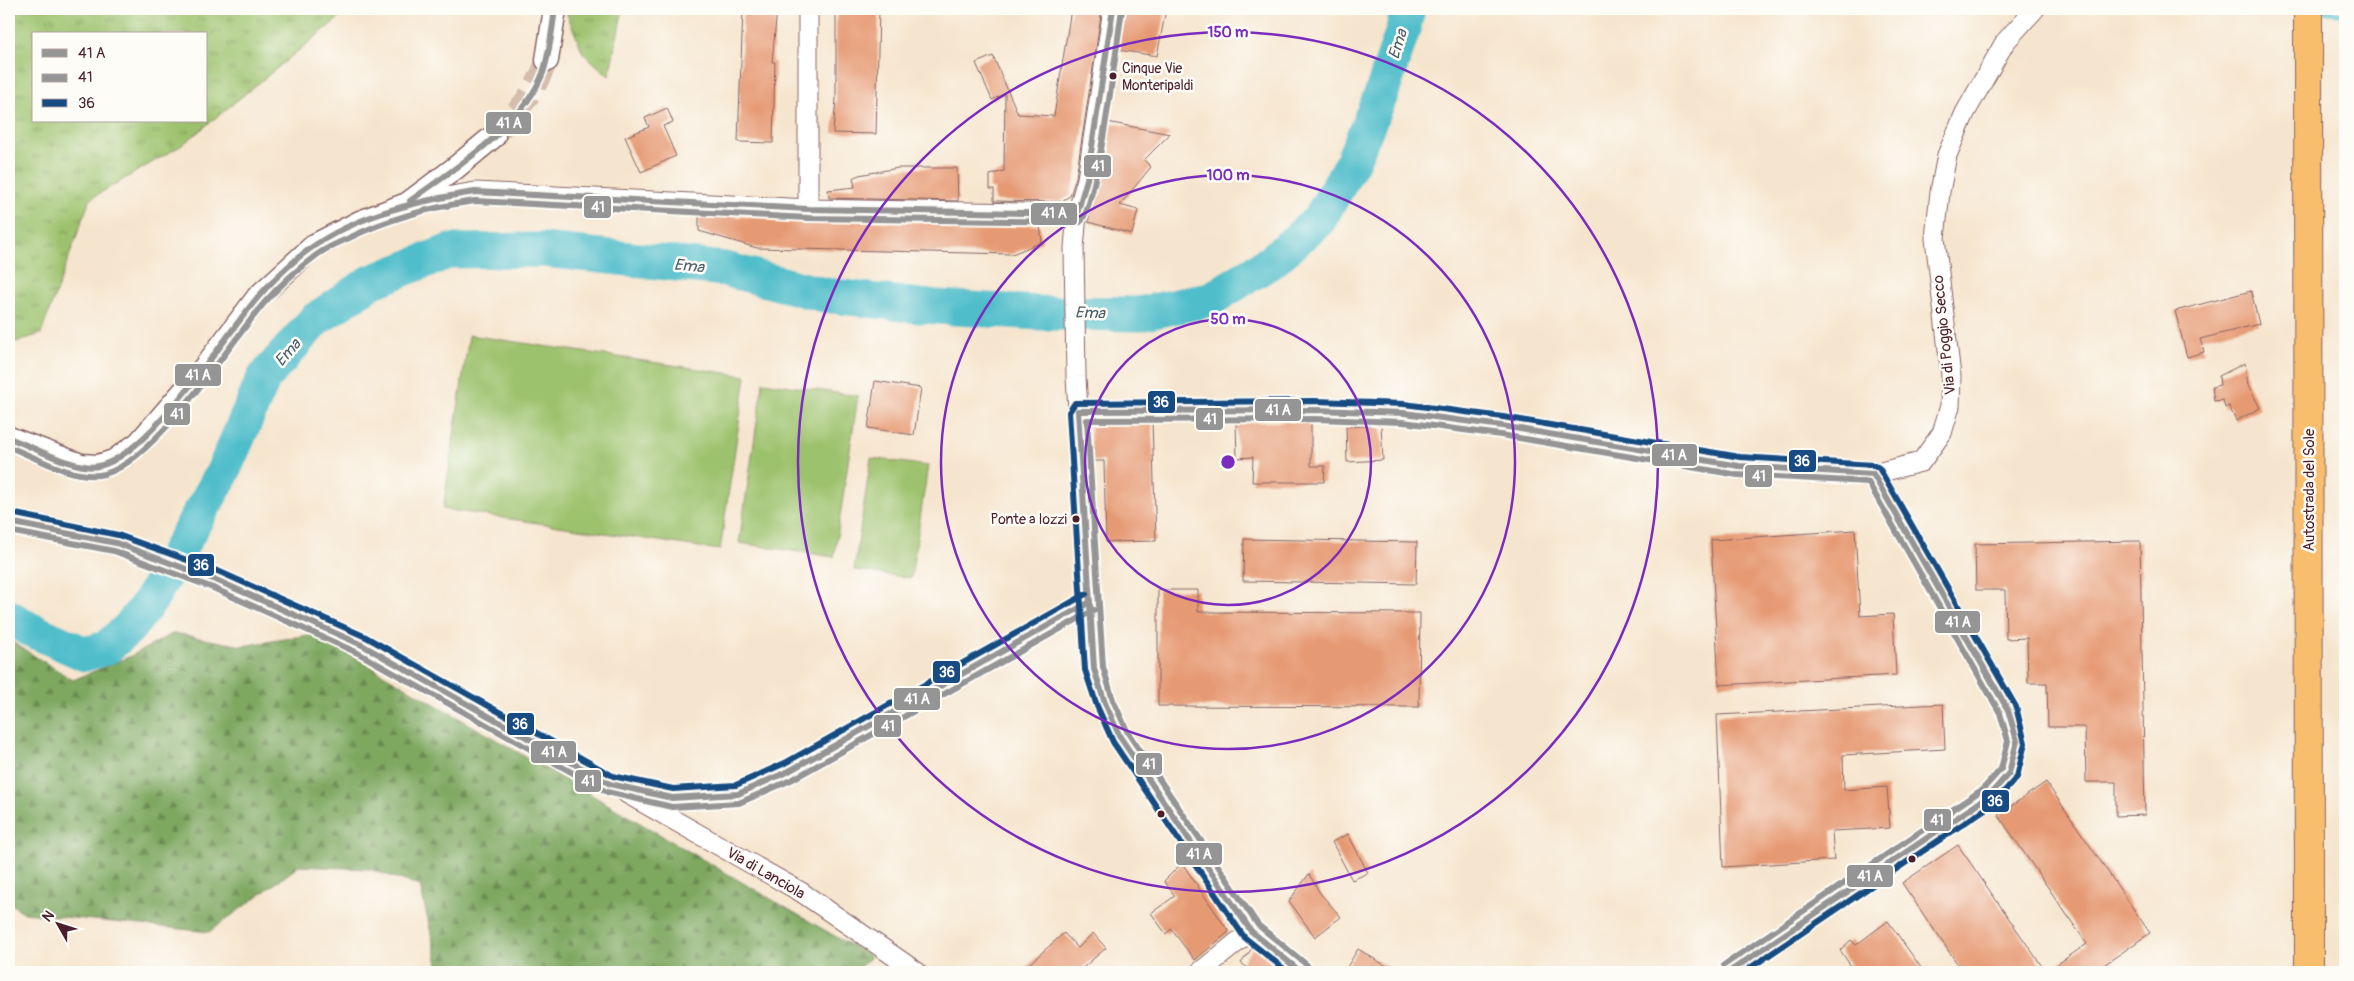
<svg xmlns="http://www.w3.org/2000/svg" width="2354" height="981" viewBox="0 0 2354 981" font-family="Pangolin,sans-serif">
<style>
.grass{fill:url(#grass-tufts);stroke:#74704c;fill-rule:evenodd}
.forest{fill:url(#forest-firs);stroke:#646446}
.garden{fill:#9dc26d;stroke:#74704c}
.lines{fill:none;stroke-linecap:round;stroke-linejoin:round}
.stream{stroke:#50bdca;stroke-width:5.5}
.river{stroke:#50bdca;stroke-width:35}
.building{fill:#e69a73}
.tertiary-tunnel{stroke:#d4bdad;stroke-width:22;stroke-dasharray:22 11;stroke-linecap:butt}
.minor-casing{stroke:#866464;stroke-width:21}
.tertiary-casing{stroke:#866464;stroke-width:25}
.motorway-casing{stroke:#866464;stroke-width:30}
.minor{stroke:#fff;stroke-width:19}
.tertiary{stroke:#fff;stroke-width:22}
.motorway{stroke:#f9be6d;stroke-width:28}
.bus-1-casing{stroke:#fdfcf7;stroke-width:10}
.bus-2-casing{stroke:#fdfcf7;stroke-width:10}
.bus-3-casing{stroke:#fdfcf7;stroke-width:10}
.bus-1{stroke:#969595;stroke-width:6}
.bus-2{stroke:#969595;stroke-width:6}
.bus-3{stroke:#184b81;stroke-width:6}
.ring{fill:none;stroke:#7b2cbf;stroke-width:2.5}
.bus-dot{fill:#4a1f2b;stroke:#fdfcf7;stroke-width:2}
.labels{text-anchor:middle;stroke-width:5;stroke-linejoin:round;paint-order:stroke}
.bus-label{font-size:14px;fill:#4a1f2b;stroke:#fdfcf7;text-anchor:start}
.street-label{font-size:15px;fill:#4a1f2b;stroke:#fdfcf7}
.water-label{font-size:16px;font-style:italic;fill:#4c5e6b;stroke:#fdfcf7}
.centre{fill:#7b2cbf;stroke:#fdfcf7;stroke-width:2.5}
.ring-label{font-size:15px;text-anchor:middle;font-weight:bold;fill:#7b2cbf;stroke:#fdfcf7;stroke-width:5;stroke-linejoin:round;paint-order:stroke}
.line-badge{stroke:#fdfcf7;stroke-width:2}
.badge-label{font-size:14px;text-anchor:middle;font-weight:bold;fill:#fff}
</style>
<defs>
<pattern id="grass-tufts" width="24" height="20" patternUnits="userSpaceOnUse" patternTransform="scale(1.25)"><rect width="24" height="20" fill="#9dc26d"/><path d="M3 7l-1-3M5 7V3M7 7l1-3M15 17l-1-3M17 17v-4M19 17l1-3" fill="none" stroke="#829d5a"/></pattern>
<pattern id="forest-firs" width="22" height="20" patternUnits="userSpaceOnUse" patternTransform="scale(1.25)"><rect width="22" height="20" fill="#7ea860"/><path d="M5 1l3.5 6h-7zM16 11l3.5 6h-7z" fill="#69884f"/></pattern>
</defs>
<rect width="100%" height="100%" fill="#fdfcf7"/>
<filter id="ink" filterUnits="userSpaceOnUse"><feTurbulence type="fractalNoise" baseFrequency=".02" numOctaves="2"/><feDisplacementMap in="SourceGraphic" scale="10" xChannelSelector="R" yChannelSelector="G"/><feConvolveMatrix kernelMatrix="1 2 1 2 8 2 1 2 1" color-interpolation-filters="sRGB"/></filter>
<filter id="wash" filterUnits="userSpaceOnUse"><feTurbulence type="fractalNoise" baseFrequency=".0096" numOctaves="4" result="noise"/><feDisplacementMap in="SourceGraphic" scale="20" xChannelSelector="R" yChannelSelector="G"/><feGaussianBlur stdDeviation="1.12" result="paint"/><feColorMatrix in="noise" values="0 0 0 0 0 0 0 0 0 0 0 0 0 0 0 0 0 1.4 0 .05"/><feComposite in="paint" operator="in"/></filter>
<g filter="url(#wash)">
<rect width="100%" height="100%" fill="#f6e5ce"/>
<path class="grass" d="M9 9H350L182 145 90 199 41 334 9 344ZM34 34H206V121H34Z
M565 9H623L609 76 583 53Z"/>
<path class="forest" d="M174 633 242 646 314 634 871 957 854 972H440L420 886 369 869 299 866 209 932 25 913 9 903V640L73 680 131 656Z"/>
<path class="garden" d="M469 335 746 376 720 550 443 509Z
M763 382 858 396 834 557 739 543Z
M871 458 928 466 911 578 854 570Z"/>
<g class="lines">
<path class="stream" d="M2315 10 2345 14"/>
<path class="river" d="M9 617 27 628 85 654 106 648 129 628 150 601 222 474 264 378 315 320 371 282 450 251 543 250 725 269 824 295 920 306 1039 313 1139 314 1211 299 1272 261 1319 220 1352 162 1381 95 1402 33 1408 9"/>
</g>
<g id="blocks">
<path class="building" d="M743 9H777L772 62H775L773 143 738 142Z
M836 9H879L876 134 833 133 836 99Z
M1071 9H1102L1076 177 1070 196 1060 202 994 201V189H990V175L1004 171 1005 94 992 100 976 63 993 56 1018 114 1054 116Z
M1124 9H1166L1157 56 1118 50Z
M667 108 673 122 663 126 676 156 641 172 625 137 649 127 645 118Z
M1107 122 1170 134 1144 160 1151 167 1120 205 1138 210 1132 234 1088 222 1098 181Z
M898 168H957L958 201 829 198 828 190 855 187 853 178 859 175Z
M708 215 808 220 1040 225 1042 242 1012 254 757 248 699 231V217Z
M2251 291 2259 324 2200 339 2204 352 2187 357 2175 311Z
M2245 363 2248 385 2260 408 2236 421 2229 406 2225 408 2223 400 2214 401 2212 387 2220 385 2219 376Z
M875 381 921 388 914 435 868 428Z
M1311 421V466H1325L1324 482H1252L1253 457 1237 458 1236 423Z
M1093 422H1152L1156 541 1106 542 1104 461H1092L1090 425Z
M1381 425 1383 460 1347 462 1346 427Z
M1855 530 1860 616 1893 614 1896 675 1719 685 1711 540Z
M1244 539 1417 542 1416 584 1243 581Z
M2140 541 2145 815 2116 816V782H2086L2085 727H2048L2047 683H2028L2027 638 2006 639 2005 590H1976L1975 544Z
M1158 590H1198V612L1420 613 1419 707 1158 706Z
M1943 704 1945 749 1843 755 1844 790 1887 787 1890 828 1832 831 1834 860 1723 867 1717 715Z
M2046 782 2150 933 2094 972H1963L1902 883 1958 845 2046 972 2087 944 1998 815Z
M1348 834 1368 873 1352 880 1332 842Z
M1182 863 1229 932 1195 960 1171 929 1166 934 1151 913 1175 896 1164 881Z
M1309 874 1320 893 1341 917 1315 937 1289 901Z
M1888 921 1924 972H1855L1840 950 1851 940 1856 945Z
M1064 933 1078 948 1093 933 1106 948 1078 972H1020Z
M1253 947 1284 972H1253L1241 963Z
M1358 949 1396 972H1344Z"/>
</g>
</g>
<g filter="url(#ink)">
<use href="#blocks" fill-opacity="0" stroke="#866464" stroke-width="1"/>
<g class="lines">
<path class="tertiary-tunnel" d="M494 136C519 109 534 95 547 60"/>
<g class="minor-casing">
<path id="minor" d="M808 9V209
M1113 9 1087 179 1077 214 1074 248 1076 377 1094 669 1105 703 1120 737 1251 931 1301 972
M410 203 475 192 808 209 1077 214
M1078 411 1315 410 1404 413 1502 426 1739 466 1873 474 1921 462 1942 433 1950 406 1951 376 1935 238 1940 192 1947 155 1965 113 2005 42 2035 9
M9 522 116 543 216 580 362 645 610 784 672 798 738 794 789 771 1090 602
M626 793 801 892 917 972
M1200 972 1251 931
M1729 972 1989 796 2009 773 2017 741 2008 710 1873 474"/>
</g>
<g class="tertiary-casing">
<path id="tertiary" d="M547 60 555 9
M9 438 81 465 98 466 114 461 139 443 205 367 258 297 315 245 360 222 407 204 454 169 494 136"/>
</g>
<g class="motorway-casing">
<path id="motorway" d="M2308 9 2309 972"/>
</g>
<use href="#minor" class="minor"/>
<use href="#tertiary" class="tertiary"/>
<use href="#motorway" class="motorway"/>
<g class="bus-1-casing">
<path id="bus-1" d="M410 201C455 168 522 127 543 73 550 52 552 30 555 9
M1078 411 1315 410 1404 413 1502 426 1739 466 1873 474
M1078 411 1094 669 1105 703 1120 737 1251 931 1301 972
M9 438C32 446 75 471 99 466 150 455 223 338 258 297 271 282 285 269 299 257 348 217 414 201 475 192L808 209 1077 214 1087 179 1113 9
M9 522 116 543 216 580 362 645 610 784 672 798 738 794 789 771 1090 602
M1729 972 1989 796 2009 773 2017 741 2008 710 1873 474"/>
</g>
<g class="bus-2-casing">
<path id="bus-2" d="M9 447C36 457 69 478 99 475 151 469 230 342 265 302 281 284 299 268 318 254 328 247 338 243 349 238 390 218 431 207 475 201L808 218 1080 222C1097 210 1117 41 1122 10
M9 531 114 551 213 588 358 653 607 792 672 807 739 803 793 779 1094 610
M1307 965 1258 925 1128 733 1113 700 1103 667 1087 420 1315 419 1403 422 1501 435 1738 475 1868 482 2000 713 2008 741 2001 769 1983 789 1724 965"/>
</g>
<g class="bus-3-casing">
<path id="bus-3" d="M11 513 118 535 220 572 366 637 613 776 673 789 736 785 785 763 1086 594
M1288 972 1244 937 1113 742 1097 706 1085 670 1069 412 1075 403 1315 401 1404 404 1503 417 1740 457 1874 465 1879 468 2016 707 2025 743 2017 777 1994 803 1744 972"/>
</g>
<use href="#bus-1" class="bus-1"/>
<use href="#bus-2" class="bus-2"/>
<use href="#bus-3" class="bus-3"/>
</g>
</g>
<g class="ring">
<circle cx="1228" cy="462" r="143"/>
<circle cx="1228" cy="462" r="287"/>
<circle cx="1228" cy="462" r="430"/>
</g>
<g class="bus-dot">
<circle cx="1113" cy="76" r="4.5"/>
<circle cx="1076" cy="519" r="4.5"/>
<circle cx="1161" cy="814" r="4.5"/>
<circle cx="1912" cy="859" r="4.5"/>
</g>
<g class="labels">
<g class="bus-label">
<text x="1122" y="73">Cinque Vie<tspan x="1122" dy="17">Monteripaldi</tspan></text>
<text x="1067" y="524" text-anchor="end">Ponte a Iozzi</text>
</g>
<g class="street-label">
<text transform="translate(1944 335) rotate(-96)" y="5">Via di Poggio Secco</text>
<text transform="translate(2309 490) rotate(-90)" y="5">Autostrada del Sole</text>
<text transform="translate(766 873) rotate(30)" y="5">Via di Lanciola</text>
</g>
<g class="water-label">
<text transform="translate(1397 44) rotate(-73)" y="6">Ema</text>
<text transform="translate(689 265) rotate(6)" y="6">Ema</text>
<text transform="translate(1090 312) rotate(2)" y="6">Ema</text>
<text transform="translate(287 352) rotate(-49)" y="6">Ema</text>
</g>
</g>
<circle cx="1228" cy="462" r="8" class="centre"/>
<g class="ring-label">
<text x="1228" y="37">150 m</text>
<text x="1228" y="180">100 m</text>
<text x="1228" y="324">50 m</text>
</g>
<g class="line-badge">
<rect x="485" y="111" width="47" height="24" rx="5" fill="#969595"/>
<rect x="1083" y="154" width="29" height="24" rx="5" fill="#969595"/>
<rect x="583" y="195" width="29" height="24" rx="5" fill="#969595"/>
<rect x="1030" y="202" width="48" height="24" rx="5" fill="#969595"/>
<rect x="174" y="363" width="48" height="24" rx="5" fill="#969595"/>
<rect x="1147" y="390" width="29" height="24" rx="5" fill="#184b81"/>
<rect x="1254" y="398" width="48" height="24" rx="5" fill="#969595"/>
<rect x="163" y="402" width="28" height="24" rx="5" fill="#969595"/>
<rect x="1195" y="407" width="29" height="24" rx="5" fill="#969595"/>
<rect x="1651" y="443" width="47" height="24" rx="5" fill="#969595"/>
<rect x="1788" y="449" width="29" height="24" rx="5" fill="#184b81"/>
<rect x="1744" y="464" width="29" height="24" rx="5" fill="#969595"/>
<rect x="187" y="553" width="28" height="24" rx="5" fill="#184b81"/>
<rect x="1934" y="610" width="47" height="24" rx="5" fill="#969595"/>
<rect x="932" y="660" width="29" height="24" rx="5" fill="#184b81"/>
<rect x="893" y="687" width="48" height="24" rx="5" fill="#969595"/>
<rect x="506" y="712" width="29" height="24" rx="5" fill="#184b81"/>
<rect x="873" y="714" width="29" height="24" rx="5" fill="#969595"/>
<rect x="530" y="740" width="47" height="24" rx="5" fill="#969595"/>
<rect x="1135" y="752" width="28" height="24" rx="5" fill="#969595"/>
<rect x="574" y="769" width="28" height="24" rx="5" fill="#969595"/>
<rect x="1981" y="789" width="29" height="24" rx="5" fill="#184b81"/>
<rect x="1923" y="808" width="29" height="24" rx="5" fill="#969595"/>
<rect x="1175" y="842" width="48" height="24" rx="5" fill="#969595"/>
<rect x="1846" y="864" width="48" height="24" rx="5" fill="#969595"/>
</g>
<g class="badge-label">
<text x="509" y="128">41 A</text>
<text x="1098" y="171">41</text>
<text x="598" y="212">41</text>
<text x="1054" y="218">41 A</text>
<text x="198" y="380">41 A</text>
<text x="1161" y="407">36</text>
<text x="1278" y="415">41 A</text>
<text x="177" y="419">41</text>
<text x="1210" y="424">41</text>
<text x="1674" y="460">41 A</text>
<text x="1802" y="466">36</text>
<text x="1759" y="481">41</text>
<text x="201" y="570">36</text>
<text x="1958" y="627">41 A</text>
<text x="947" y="677">36</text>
<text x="917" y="704">41 A</text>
<text x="520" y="729">36</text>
<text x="888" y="731">41</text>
<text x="554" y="757">41 A</text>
<text x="1149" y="769">41</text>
<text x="588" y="786">41</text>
<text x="1995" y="806">36</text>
<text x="1937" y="825">41</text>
<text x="1199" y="859">41 A</text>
<text x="1870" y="881">41 A</text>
</g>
<rect width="2354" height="981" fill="none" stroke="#fdfcf7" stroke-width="30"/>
<rect x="32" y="32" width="175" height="90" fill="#fdfcf7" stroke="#b5a4a5"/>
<rect x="42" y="49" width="25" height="8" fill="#969595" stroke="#b5a4a5"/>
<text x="78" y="58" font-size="15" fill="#4a1f2b">41 A</text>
<rect x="42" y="74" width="25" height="8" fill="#969595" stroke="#b5a4a5"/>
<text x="78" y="82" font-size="15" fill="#4a1f2b">41</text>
<rect x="42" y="99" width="25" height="8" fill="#184b81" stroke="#b5a4a5"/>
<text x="78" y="108" font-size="15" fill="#4a1f2b">36</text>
<g transform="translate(58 924) rotate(309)" stroke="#fdfcf7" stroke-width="4" paint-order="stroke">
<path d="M0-4L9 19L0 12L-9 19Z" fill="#4a1f2b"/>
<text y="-8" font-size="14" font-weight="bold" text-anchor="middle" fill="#4a1f2b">N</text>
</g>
</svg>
